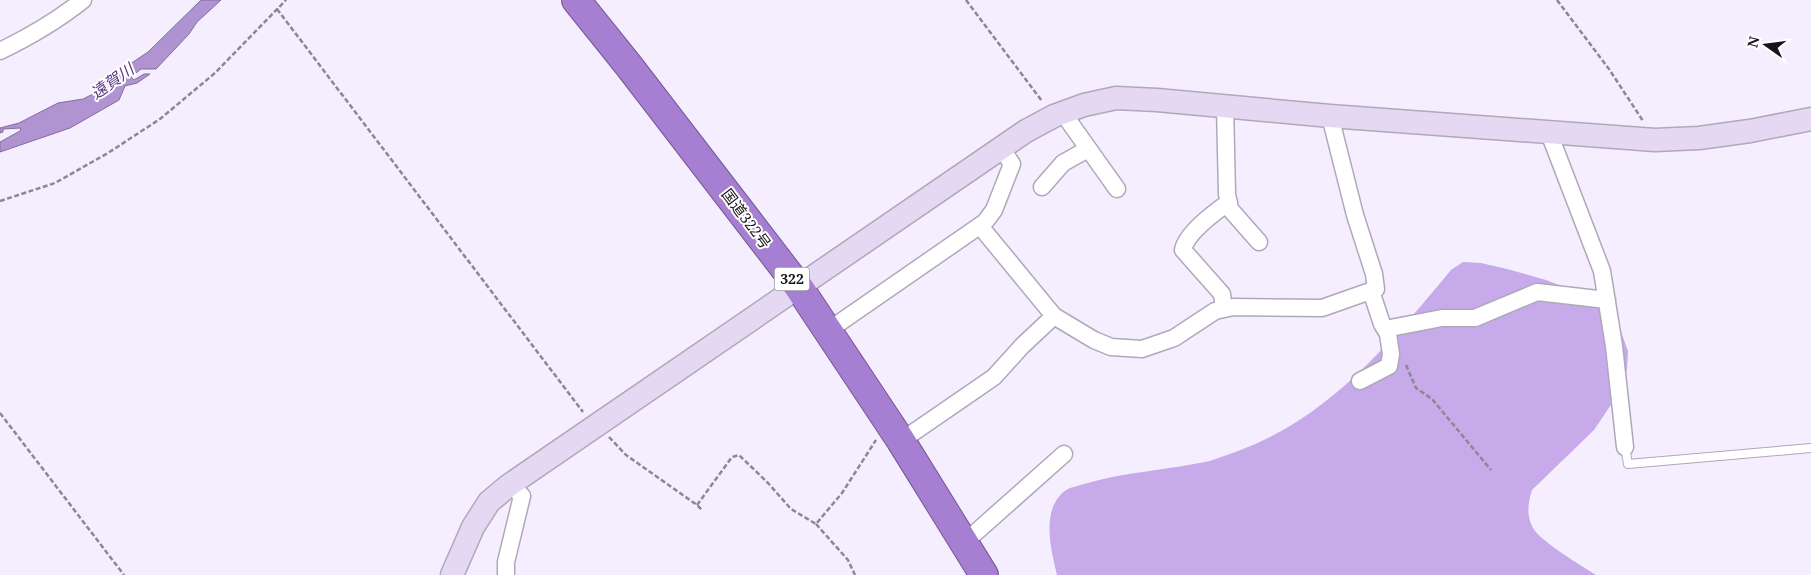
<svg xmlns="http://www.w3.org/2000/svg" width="1811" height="575" viewBox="0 0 1811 575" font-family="'Noto Serif','Noto Sans JP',serif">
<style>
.forest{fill:#c6aae9}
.water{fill:#b094d2;stroke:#826d9b}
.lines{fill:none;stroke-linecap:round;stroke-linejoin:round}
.lane-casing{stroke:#b0a8ba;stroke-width:10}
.street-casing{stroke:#b0a8ba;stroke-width:19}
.secondary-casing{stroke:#b0a8ba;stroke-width:25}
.highway-casing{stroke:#745992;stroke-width:30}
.path{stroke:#8c8793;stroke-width:2.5;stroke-dasharray:5 2.5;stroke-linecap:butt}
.lane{stroke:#fff;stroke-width:8}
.street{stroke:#fff;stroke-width:16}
.secondary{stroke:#e4d8f2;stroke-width:22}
.highway{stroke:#a67ed2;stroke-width:28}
.labels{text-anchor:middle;stroke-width:4;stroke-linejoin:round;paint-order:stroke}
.shield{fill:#fff;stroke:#5c5a5f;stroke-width:1}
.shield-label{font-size:14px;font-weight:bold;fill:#16131a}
.street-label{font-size:15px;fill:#16131a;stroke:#fff}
.water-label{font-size:16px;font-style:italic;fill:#5a357f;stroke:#fff}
</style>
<rect width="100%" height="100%" fill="#f5eefe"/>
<path class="forest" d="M1463 262 1481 263 1507 269 1546 280 1582 294 1600 308 1620 329 1628 351 1627 369 1621 390 1594 430 1532 490C1528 502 1526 516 1533 528 1541 542 1581 565 1596 575H1057C1051 549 1040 509 1066 490 1071 487 1078 486 1084 484 1124 472 1168 470 1210 461 1219 458 1229 454 1238 451 1329 418 1391 342 1451 270Z"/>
<path class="water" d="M201 0H221L197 22 189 34 156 69H141L131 77 134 80 144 74H150L137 83 125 86 119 100 70 128 0 152V142L20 131 21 128 3 129V132L0 133V128L19 123 58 103 83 99 95 93 108 79 148 52Z"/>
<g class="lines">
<g class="lane-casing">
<path id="lane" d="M1625 447 1628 464 1811 448"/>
</g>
<g class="street-casing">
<path id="street" d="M0 51C29 37 58 20 83 0
M1225 106 1227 194 1230 209 1259 242
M1063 113 1117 189
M1549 133 1602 271 1614 346 1625 447
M1042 187 1063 163 1088 149
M980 226 1054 316
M1224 309 1222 294 1183 250C1186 233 1215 212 1229 202
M1385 329 1442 318H1475L1537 292 1607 300
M829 330 985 222 994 210 1012 164 1001 148
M1360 381 1389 366 1391 354 1388 334 1382 324 1371 291
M901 441 994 377 1022 346 1054 316 1094 340 1111 347 1142 349 1174 338 1215 311 1233 307 1322 308 1376 289 1374 274 1355 215 1330 116
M965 542 1064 454
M506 575V562L522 496 510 484"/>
</g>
<g class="secondary-casing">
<path id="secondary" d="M452 575 473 527 489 502 508 486 1026 131 1054 116 1084 105 1116 98 1157 100 1330 116 1655 140 1699 138 1750 131 1811 119"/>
</g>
<g class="highway-casing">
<path id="highway" d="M576 0 629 66 798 286 901 441 984 575"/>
</g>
<path class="path" d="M966 0 1042 101
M1557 0 1609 69 1643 121
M277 9 583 412
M0 201 55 183 108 153 160 119 215 73 286 0
M1406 365 1416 388 1432 399 1491 470
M0 413 124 575
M609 437 626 455 697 505 702 510
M697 505 732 457 739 455 768 483 791 509 816 524 842 493 876 440
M816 524 848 560 855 575"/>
<use href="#lane" class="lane"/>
<use href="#street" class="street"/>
<use href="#secondary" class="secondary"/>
<use href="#highway" class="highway"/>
</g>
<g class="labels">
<rect class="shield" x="774.5" y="267.5" width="35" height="23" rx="4"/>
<g class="shield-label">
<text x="792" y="284">322</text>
</g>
<g class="street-label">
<text transform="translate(746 219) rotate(53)" y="5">国道322号</text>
</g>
<g class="water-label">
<text transform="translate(112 81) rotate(-35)" y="6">遠賀川</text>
</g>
</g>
<g transform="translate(1766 45) rotate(284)" stroke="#ffffff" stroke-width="4" paint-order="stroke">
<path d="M0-4L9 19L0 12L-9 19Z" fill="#16131a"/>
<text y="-8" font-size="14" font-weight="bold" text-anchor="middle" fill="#16131a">N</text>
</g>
</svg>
